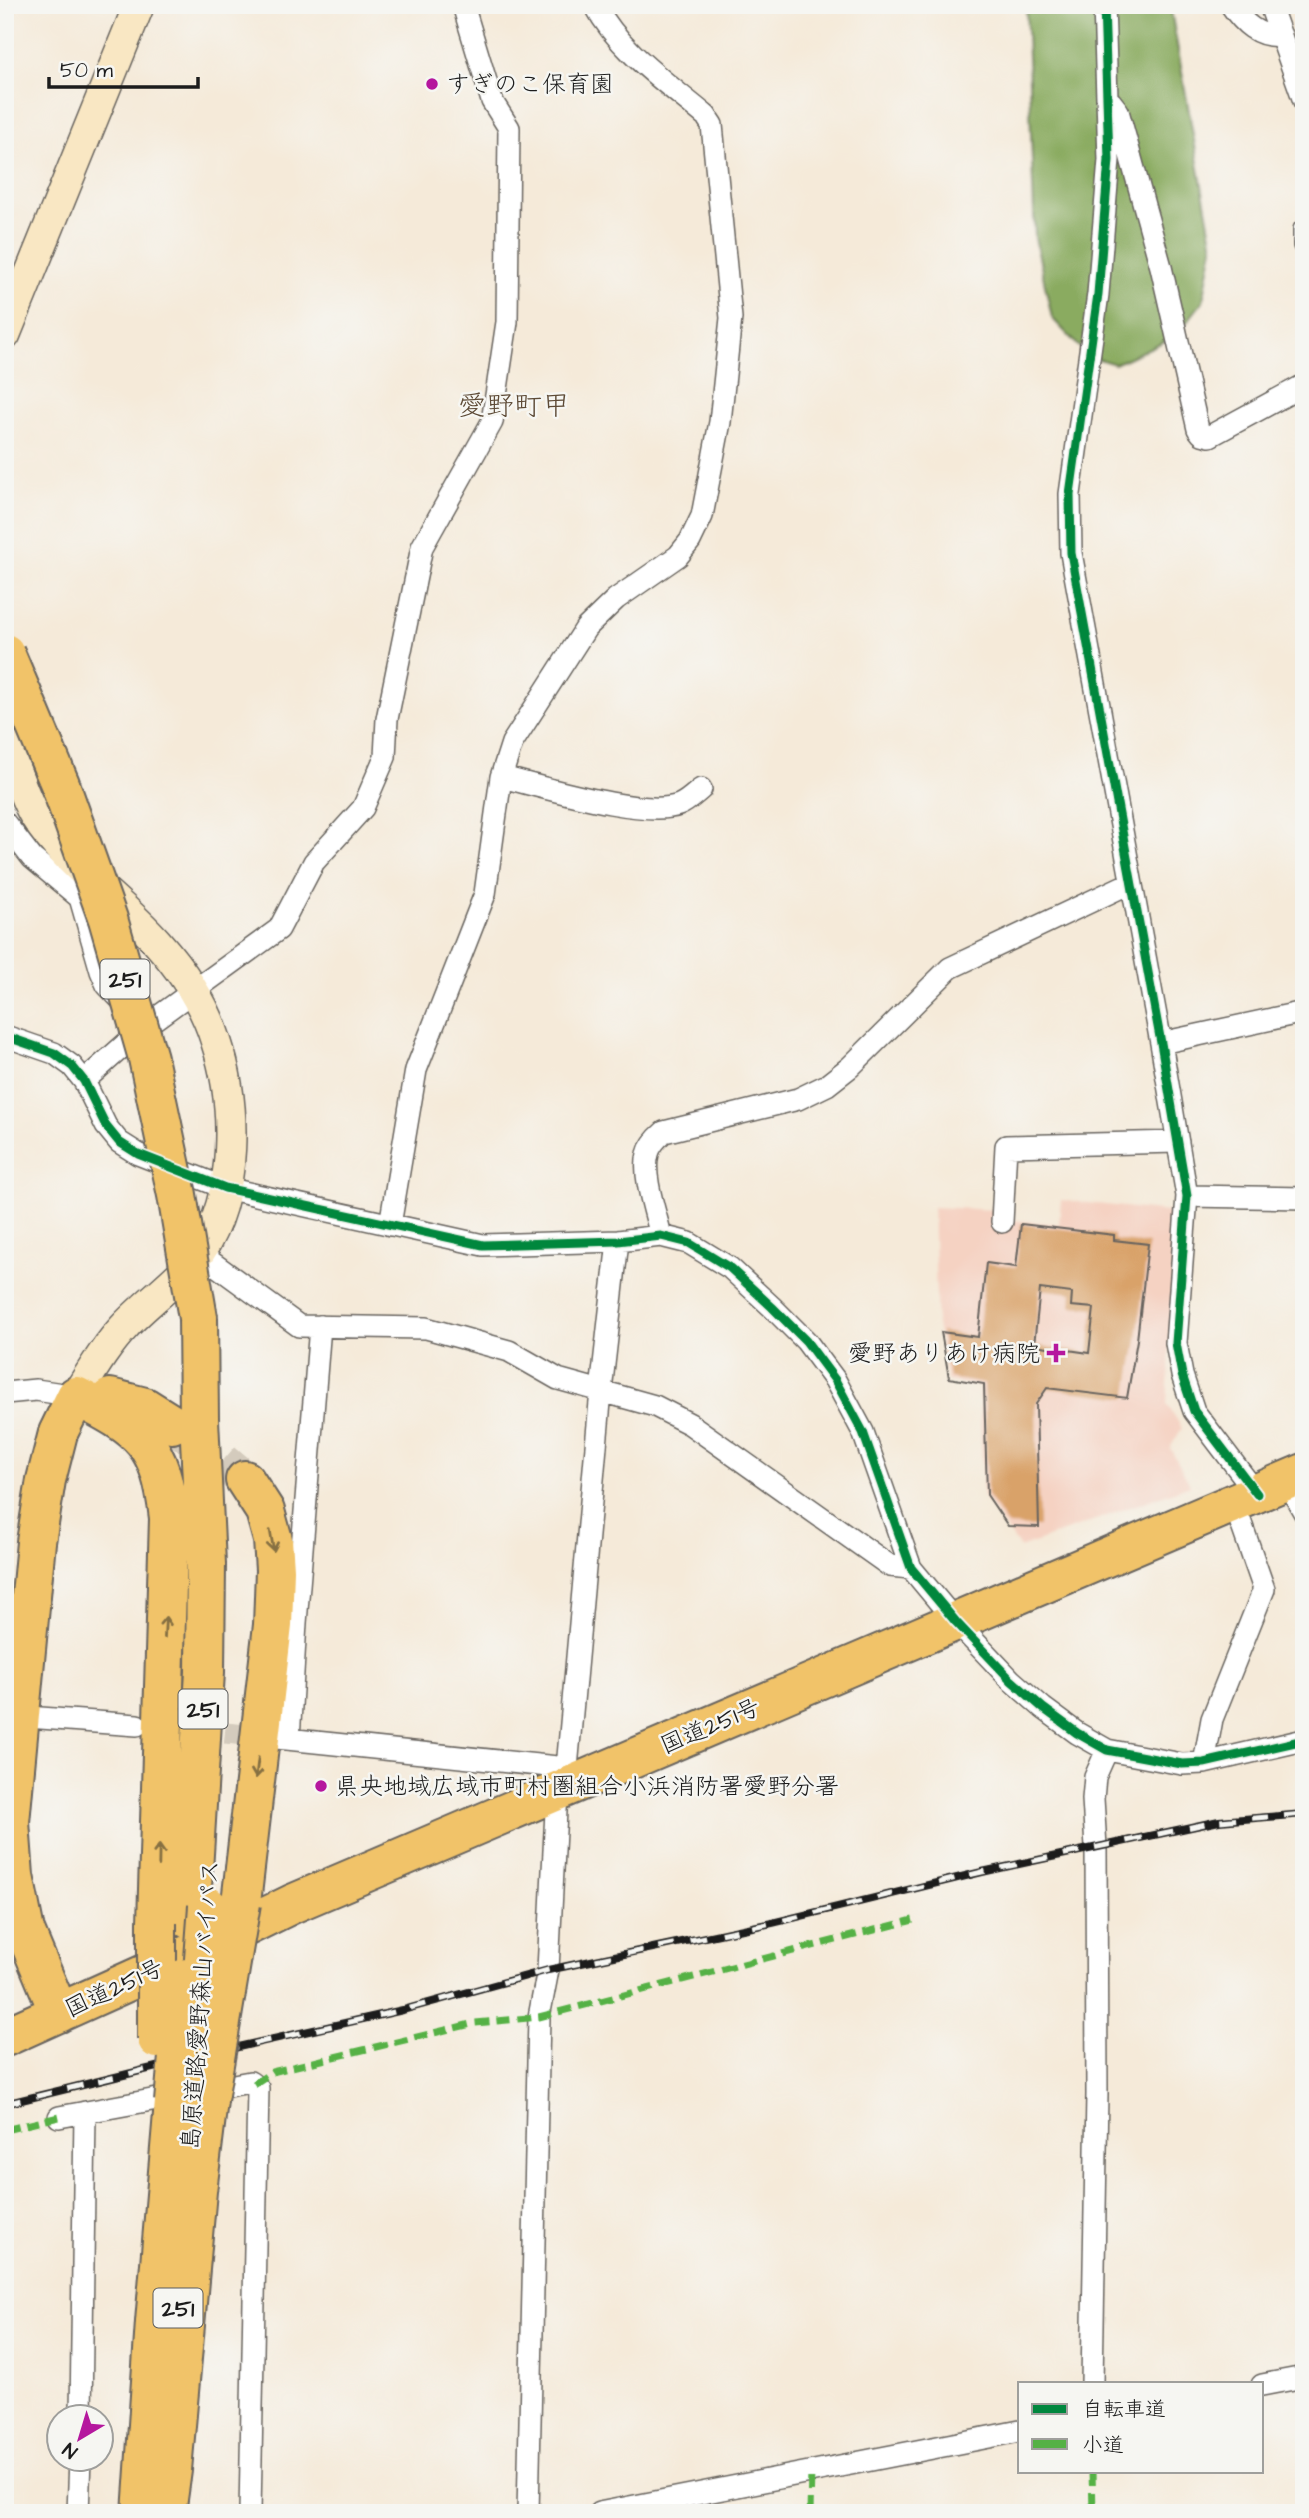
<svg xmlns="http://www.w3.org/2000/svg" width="1309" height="2518" viewBox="0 0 1309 2518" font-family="'Architects Daughter','Klee One',sans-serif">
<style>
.built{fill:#f5d2c2}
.forest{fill:#8aab60;stroke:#53643e;stroke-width:2}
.building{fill:#d9a269;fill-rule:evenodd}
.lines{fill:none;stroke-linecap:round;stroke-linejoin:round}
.street-tunnel{stroke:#d4cbbd;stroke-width:21;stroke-dasharray:21 10;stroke-linecap:butt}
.highway-tunnel{stroke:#d4cbbd;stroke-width:38;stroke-dasharray:38 19;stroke-linecap:butt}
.street-casing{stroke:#68645e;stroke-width:24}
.secondary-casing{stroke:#68645e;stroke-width:33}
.highway-casing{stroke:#68645e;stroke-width:42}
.street{stroke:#fff;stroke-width:21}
.secondary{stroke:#f9e7c3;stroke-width:30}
.highway{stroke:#f1c369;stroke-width:38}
.rail-casing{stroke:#1c1c1c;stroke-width:8}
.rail{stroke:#f6f6f2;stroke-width:5;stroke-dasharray:16;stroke-linecap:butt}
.highway-bridge-casing{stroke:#68645e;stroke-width:42;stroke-linecap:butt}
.highway-bridge{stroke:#f1c369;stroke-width:38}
.quiet{stroke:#55b145;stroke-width:7;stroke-dasharray:14 7;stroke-linecap:butt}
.cycleway-casing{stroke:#f6f6f2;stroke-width:13}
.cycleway{stroke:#00873e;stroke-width:9}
.oneway{stroke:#867042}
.poi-dot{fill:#b5179e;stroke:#f6f6f2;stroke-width:2.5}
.labels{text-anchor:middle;stroke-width:5;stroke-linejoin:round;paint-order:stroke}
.shield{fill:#f6f6f2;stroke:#5d5d5c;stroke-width:2}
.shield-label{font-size:23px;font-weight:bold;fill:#1c1c1c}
.poi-label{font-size:24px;fill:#1c1c1c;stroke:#f6f6f2;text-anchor:start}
.street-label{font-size:24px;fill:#1c1c1c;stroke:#f6f6f2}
.quarter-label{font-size:28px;fill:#5e4b37;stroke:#f6f6f2}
</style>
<rect width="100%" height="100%" fill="#f6f6f2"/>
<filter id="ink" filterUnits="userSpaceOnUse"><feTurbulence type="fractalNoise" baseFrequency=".0143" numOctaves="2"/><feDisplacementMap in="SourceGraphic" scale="14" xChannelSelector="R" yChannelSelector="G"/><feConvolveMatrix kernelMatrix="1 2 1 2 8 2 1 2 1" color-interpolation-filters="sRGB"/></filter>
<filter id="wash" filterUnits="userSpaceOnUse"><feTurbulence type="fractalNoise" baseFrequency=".00686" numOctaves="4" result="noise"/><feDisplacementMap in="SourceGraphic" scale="28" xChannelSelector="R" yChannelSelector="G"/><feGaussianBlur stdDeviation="1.57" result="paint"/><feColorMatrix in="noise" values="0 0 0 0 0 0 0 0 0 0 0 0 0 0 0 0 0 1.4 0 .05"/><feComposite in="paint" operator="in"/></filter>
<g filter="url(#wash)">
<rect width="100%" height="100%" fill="#f5ead9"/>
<path class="built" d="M1061 1200 1177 1213 1167 1404 1182 1428 1170 1448 1190 1485 1020 1548 983 1496 979 1386 947 1381 937 1324 933 1207 996 1210V1219L1059 1224Z"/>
<path class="forest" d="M1026 5H1170L1213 247 1203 301 1176 336 1115 364 1088 356 1052 318 1035 238Z"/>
<g id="blocks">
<path class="building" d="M1021 1224 1114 1235V1240L1148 1244 1137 1340 1127 1398 1047 1388 1036 1404 1039 1527 1008 1526 987 1495 984 1384 949 1378 941 1332 978 1337 986 1263 1016 1267ZM1040 1289 1072 1293 1071 1306 1094 1308 1089 1353 1034 1345Z"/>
</g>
</g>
<g filter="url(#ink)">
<use href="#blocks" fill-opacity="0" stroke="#68645e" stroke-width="2"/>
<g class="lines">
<path class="street-tunnel" d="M194 1730 267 1737"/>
<path class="highway-tunnel" d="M177 1427 210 1450 245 1480"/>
<g class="street-casing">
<path id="street" d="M1104 5 1109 160 1098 294 1070 494 1071 553 1161 1043 1187 1196 1176 1343 1182 1375 1194 1411 1257 1494
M1231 5C1243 23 1258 38 1281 35
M1270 5 1304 101
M1111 102 1118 111 1161 267 1198 429 1202 434 1210 436 1304 385
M1304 230V245
M501 777C540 786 644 818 679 805 687 802 694 795 701 789
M5 823 32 858 80 898 101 971 107 985 126 1005
M5 1036 54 1053 72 1066 84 1081 106 1126 119 1142 138 1154 225 1188 483 1245 618 1241 661 1236 689 1243 730 1268 772 1307 806 1341 835 1380 863 1432 911 1568 956 1622 1011 1680 1043 1708 1077 1733 1107 1750 1182 1764 1204 1763 1304 1740
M1161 1043 1304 1012
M84 1081 148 1024 279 929 314 862 363 808 385 757 387 719 422 547 492 422 507 322 509 128 492 101 463 5
M1187 1196 1304 1198
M1002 1222 1006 1146 1178 1142
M390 1225 416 1070 485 894 501 777 512 743 586 628 616 599 678 556 690 541 702 516 720 422 731 318 712 125 706 116C667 83 620 52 595 5
M661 1236C656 1214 642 1175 648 1154 650 1145 657 1138 664 1132L798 1099 827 1085 850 1067 950 968 1130 883
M199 1253 299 1326 426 1328 509 1351 558 1379 655 1406 690 1424 890 1566 911 1568
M5 1393 36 1390 76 1396
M1286 1481 1304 1512
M13 1716 137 1725
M277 1738 567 1768
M289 1739 296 1623 320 1326
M1204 1763 1212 1719 1264 1589 1234 1503
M573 1784 567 1768 601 1391 618 1241
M59 2117 250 2082 258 2088 250 2513
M1092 2383 1097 2094 1096 1847 1093 1799 1095 1777 1107 1750
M1262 2385 1304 2377
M81 2416 85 2112
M78 2513 80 2458
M528 2513 539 2017 548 1970 557 1791
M599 2513 1020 2431"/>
</g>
<g class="secondary-casing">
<path id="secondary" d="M5 335 139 5
M5 743C15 766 22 795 35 816 67 866 118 898 157 942 182 970 205 1005 216 1041 237 1104 238 1195 200 1252 182 1278 147 1302 125 1326 106 1346 91 1372 76 1396"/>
</g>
<g class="highway-casing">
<path id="highway" d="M76 1396C142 1430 160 1442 169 1518L157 1923
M110 1398 145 1407 172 1424
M241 1903 273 1625 275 1570 273 1540 265 1511 245 1480
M190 1920 205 1672 206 1564 199 1419 198 1318
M59 2013 25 1931 14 1876 10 1822 36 1542 46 1480 58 1433 76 1396
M5 2037 198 1950 292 1904 1304 1473
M142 2513 155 2322 174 2102
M166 2513 172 2470 197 2191 208 2100"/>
</g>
<use href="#street" class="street"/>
<use href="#secondary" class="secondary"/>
<use href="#highway" class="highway"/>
<g class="rail-casing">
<path id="rail" d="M5 2104 238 2047 403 2010 548 1970 772 1923 982 1872 1219 1821 1304 1814"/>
</g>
<use href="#rail" class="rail"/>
<g class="highway-bridge-casing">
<path id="highway-bridge" d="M5 653 60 784 108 919 148 1058 177 1195 198 1318
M157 1923V2039
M200 2012 208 1906
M208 2100 241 1903
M174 2102 185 1978"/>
</g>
<use href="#highway-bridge" class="highway-bridge"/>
<path class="quiet" d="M254 2084 272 2072 475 2023 539 2017 913 1920
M5 2130 59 2117
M1092 2471 1093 2513
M810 2513 811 2471"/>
<g class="cycleway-casing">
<path id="cycleway" d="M1104 5 1109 160 1098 294 1070 494 1071 553 1161 1043 1187 1196 1176 1343 1182 1375 1194 1411 1257 1494
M5 1036 54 1053 72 1066 84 1081 106 1126 119 1142 138 1154 225 1188 483 1245 618 1241 661 1236 689 1243 730 1268 772 1307 806 1341 835 1380 863 1432 911 1568 956 1622 1011 1680 1043 1708 1077 1733 1107 1750 1182 1764 1204 1763 1304 1740"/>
</g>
<use href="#cycleway" class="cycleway"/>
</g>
<defs><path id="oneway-shaft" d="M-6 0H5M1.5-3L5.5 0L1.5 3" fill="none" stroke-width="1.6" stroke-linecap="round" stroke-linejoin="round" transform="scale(1.75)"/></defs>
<g class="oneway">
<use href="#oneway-shaft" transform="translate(272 1541) rotate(80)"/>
<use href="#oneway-shaft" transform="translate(165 1627) rotate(-87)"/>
<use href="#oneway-shaft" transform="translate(257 1768) rotate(97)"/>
<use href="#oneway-shaft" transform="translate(159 1855) rotate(-89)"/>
</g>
</g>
<g class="poi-dot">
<circle cx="432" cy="84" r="7"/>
<path d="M1052.5 1342.5h7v7h7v7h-7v7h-7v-7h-7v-7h7z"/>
<circle cx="321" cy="1786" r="7"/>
</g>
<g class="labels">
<g class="shield">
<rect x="100.5" y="959.5" width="49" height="39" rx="5"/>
<rect x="178.5" y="1689.5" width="49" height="39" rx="5"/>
<rect x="153.5" y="2288.5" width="49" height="39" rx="5"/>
</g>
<g class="shield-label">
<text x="125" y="987">251</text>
<text x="203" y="1717">251</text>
<text x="178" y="2316">251</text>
</g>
<g class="poi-label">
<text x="446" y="92">すぎのこ保育園</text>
<text x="1040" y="1361" text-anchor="end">愛野ありあけ病院</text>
<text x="335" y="1794">県央地域広域市町村圏組合小浜消防署愛野分署</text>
</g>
<g class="street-label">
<text transform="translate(710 1726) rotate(-23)" y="8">国道251号</text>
<text transform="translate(114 1988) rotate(-25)" y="8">国道251号</text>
<text transform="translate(200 2005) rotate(-86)" y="8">島原道路;愛野森山バイパス</text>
</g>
<g class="quarter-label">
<text x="514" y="415">愛野町甲</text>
</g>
</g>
<rect width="1309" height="2518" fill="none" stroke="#f6f6f2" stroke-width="28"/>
<rect x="1018" y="2382" width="245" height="91" fill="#f6f6f2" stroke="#9f9f9c" stroke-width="2"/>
<rect x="1032" y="2404" width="35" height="10" fill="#00873e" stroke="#9f9f9c" stroke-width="2"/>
<text x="1082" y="2416" font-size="21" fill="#1c1c1c">自転車道</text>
<rect x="1032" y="2439" width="35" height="10" fill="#55b145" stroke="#9f9f9c" stroke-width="2"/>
<text x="1082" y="2452" font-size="21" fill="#1c1c1c">小道</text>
<g transform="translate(80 2438) rotate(218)"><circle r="33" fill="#f6f6f2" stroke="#9f9f9c" stroke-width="2"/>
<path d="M0-5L12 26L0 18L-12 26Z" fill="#b5179e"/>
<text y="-10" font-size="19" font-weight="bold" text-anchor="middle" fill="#1c1c1c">N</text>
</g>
<path d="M49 77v10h149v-10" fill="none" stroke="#1c1c1c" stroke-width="3.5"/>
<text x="60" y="77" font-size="21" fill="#1c1c1c" stroke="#f6f6f2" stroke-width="5" paint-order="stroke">50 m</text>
</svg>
